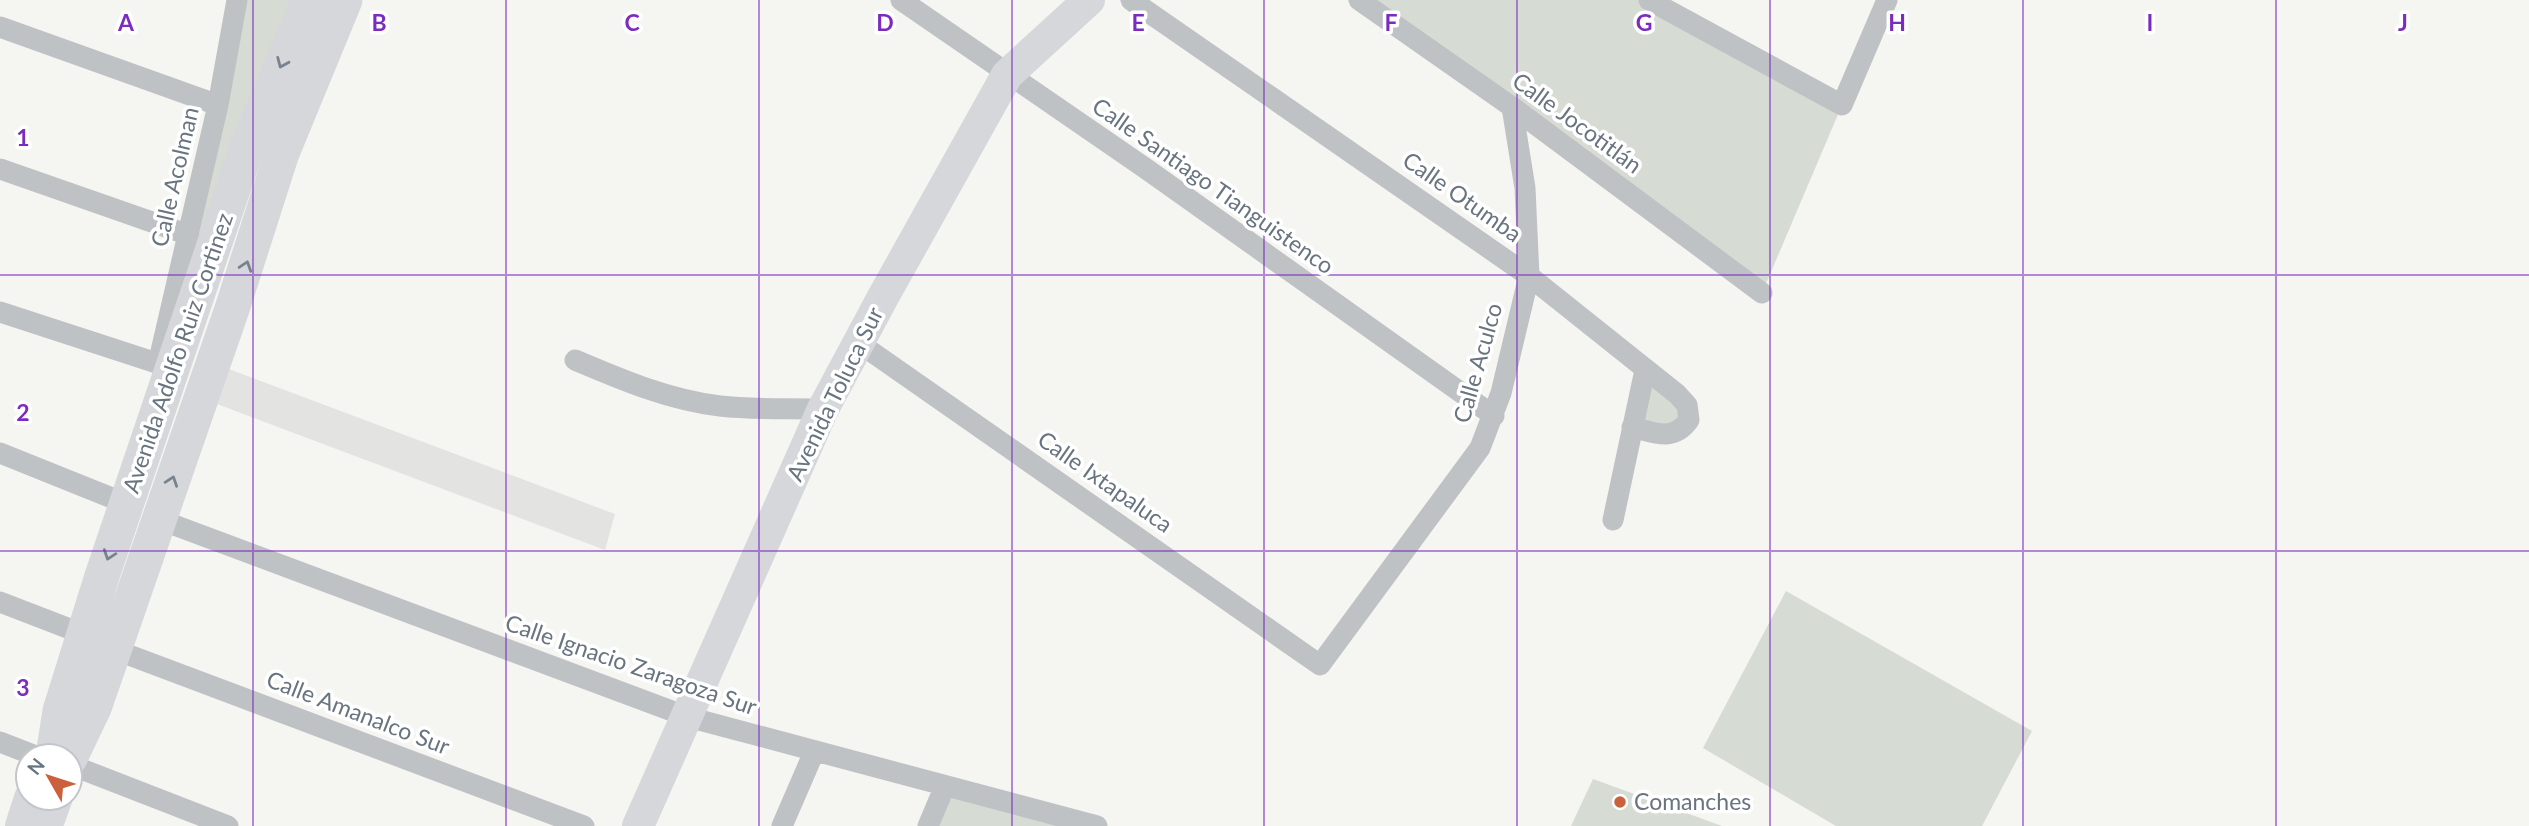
<svg xmlns="http://www.w3.org/2000/svg" width="2529" height="826" viewBox="0 0 2529 826" font-family="Lato,sans-serif">
<style>
.built{fill:#e3e4e2}
.green{fill:#d6dbd4}
.lines{fill:none;stroke-linecap:round;stroke-linejoin:round}
.street{stroke:#bfc2c5;stroke-width:21}
.secondary{stroke:#d5d7db;stroke-width:32}
.primary{stroke:#d5d7db;stroke-width:35}
.oneway{stroke:#78838d}
.grid{fill:none;stroke:#7b2cbf;stroke-width:2;stroke-opacity:0.55}
.poi-dot{fill:#cb603c;stroke:#fff;stroke-width:2.5}
.labels{text-anchor:middle;stroke-width:7;stroke-linejoin:round;paint-order:stroke}
.street-label{font-size:23px;fill:#68747f;stroke:#fff}
.poi-label{font-size:23px;fill:#68747f;stroke:#fff;text-anchor:start}
.grid-label{font-size:23px;text-anchor:middle;font-weight:bold;fill:#7b2cbf;stroke:#fff;stroke-width:7;stroke-linejoin:round;paint-order:stroke}
</style>
<rect width="100%" height="100%" fill="#f5f5f2"/>
<path class="built" d="M213 363 615 514 605 550 201 398Z"/>
<path class="green" d="M237 0H309L174 369Z
M1359 0H1649L1842 105 1762 293Z
M1645 370 1677 394 1681 431 1632 427Z
M1786 591 2032 731 1982 826H1836L1703 748Z
M1593 779 1722 826H1571Z
M944 788 1063 826H928Z"/>
<g class="lines">
<path class="street" d="M901 0 1145 168 1494 416
M1131 0 1529 276 1677 394 1687 405 1689 420C1673 442 1655 433 1632 427
M1359 0 1512 107 1762 293
M1649 0 1842 105 1887 0
M0 27 218 105
M0 169 189 235
M0 312 172 368
M859 343 1320 665 1480 448 1501 393 1529 276 1525 188 1512 107
M575 360C622 380 669 400 720 406 754 410 789 408 823 409
M158 364 218 105 237 0
M0 453 127 504
M158 519 688 717 1097 826
M1613 520 1645 370
M0 602 83 634
M113 649 584 826
M0 742 36 756
M76 767 228 826
M782 826 814 752
M928 826 944 788"/>
<path class="secondary" d="M21 826 30 798
M638 826 823 409 883 297 1007 75 1089 0"/>
<path class="primary" d="M53 756 60 711 102 576 249 142 309 0
M70 758 94 708 232 309 282 153 345 0
M45 826 55 798"/>
</g>
<defs><path id="oneway-chevron" d="M-2-3.5L2.5 0L-2 3.5" fill="none" stroke-width="1.6" stroke-linecap="round" stroke-linejoin="round" transform="scale(1.75)"/></defs>
<g class="oneway">
<use href="#oneway-chevron" transform="translate(282 63) rotate(113)"/>
<use href="#oneway-chevron" transform="translate(246 266) rotate(-72)"/>
<use href="#oneway-chevron" transform="translate(172 481) rotate(-71)"/>
<use href="#oneway-chevron" transform="translate(109 555) rotate(109)"/>
</g>
<path class="grid" d="M253 0V826M506 0V826M759 0V826M1012 0V826M1264 0V826M1517 0V826M1770 0V826M2023 0V826M2276 0V826M0 275H2529M0 551H2529"/>
<circle class="poi-dot" cx="1620" cy="802" r="7"/>
<g class="labels">
<g class="street-label">
<text transform="translate(1577 123) rotate(36)" y="8">Calle Jocotitlán</text>
<text transform="translate(175 177) rotate(-77)" y="8">Calle Acolman</text>
<text transform="translate(1213 186) rotate(35)" y="8">Calle Santiago Tianguistenco</text>
<text transform="translate(1462 197) rotate(35)" y="8">Calle Otumba</text>
<text transform="translate(178 353) rotate(-71)" y="8">Avenida Adolfo Ruiz Cortinez</text>
<text transform="translate(1478 363) rotate(-74)" y="8">Calle Aculco</text>
<text transform="translate(835 394) rotate(-64)" y="8">Avenida Toluca Sur</text>
<text transform="translate(1105 482) rotate(35)" y="8">Calle Ixtapaluca</text>
<text transform="translate(631 665) rotate(19)" y="8">Calle Ignacio Zaragoza Sur</text>
<text transform="translate(358 713) rotate(21)" y="8">Calle Amanalco Sur</text>
</g>
<g class="poi-label">
<text x="1634" y="810">Comanches</text>
</g>
</g>
<g class="grid-label">
<text x="126" y="31">A</text>
<text x="379" y="31">B</text>
<text x="632" y="31">C</text>
<text x="885" y="31">D</text>
<text x="1138" y="31">E</text>
<text x="1391" y="31">F</text>
<text x="1644" y="31">G</text>
<text x="1897" y="31">H</text>
<text x="2150" y="31">I</text>
<text x="2403" y="31">J</text>
<text x="23" y="146">1</text>
<text x="23" y="421">2</text>
<text x="23" y="696">3</text>
</g>
<g transform="translate(49 777) rotate(309)"><circle r="33" fill="#ffffff" stroke="#c3c7cc" stroke-width="2"/>
<path d="M0-5L12 26L0 18L-12 26Z" fill="#cb603c"/>
<text y="-10" font-size="19" font-weight="bold" text-anchor="middle" fill="#68747f">N</text>
</g>
</svg>
